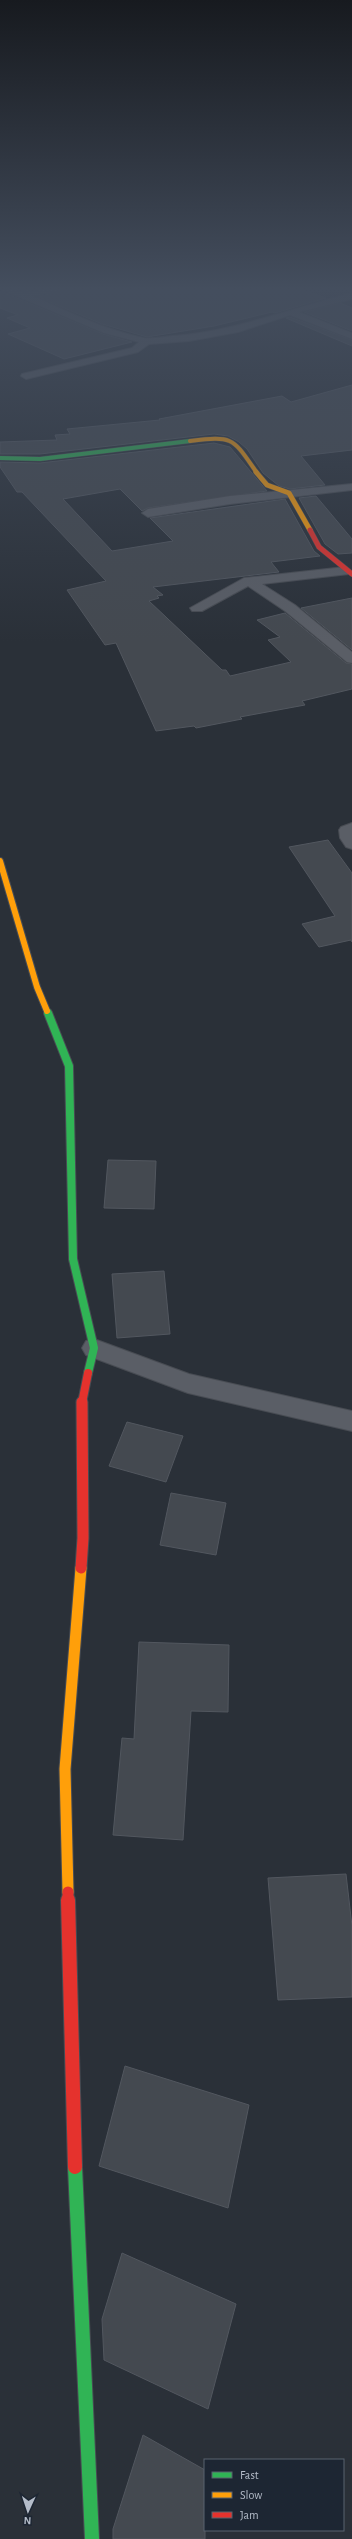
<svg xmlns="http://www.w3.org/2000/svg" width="352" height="2539" viewBox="0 0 352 2539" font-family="'Alegreya Sans',sans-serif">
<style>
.building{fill:#444950;stroke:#52575f}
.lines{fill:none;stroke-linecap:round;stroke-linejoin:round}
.street-casing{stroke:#484c53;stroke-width:2}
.fast-far3-casing{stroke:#484c53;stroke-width:5}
.fast-far2-casing{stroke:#484c53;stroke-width:8}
.fast-far1-casing{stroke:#484c53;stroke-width:10}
.fast-casing{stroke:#484c53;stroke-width:16}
.slow-far3-casing{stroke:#484c53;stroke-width:5}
.slow-far2-casing{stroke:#484c53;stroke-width:6}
.slow-far1-casing{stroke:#484c53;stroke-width:8}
.slow-casing{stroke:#484c53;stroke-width:13}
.jam-far3-casing{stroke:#484c53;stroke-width:6}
.jam-far2-casing{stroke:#484c53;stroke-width:10}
.jam-far1-casing{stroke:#484c53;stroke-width:13}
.jam-casing{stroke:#484c53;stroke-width:16}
.street{fill:#5a5e66;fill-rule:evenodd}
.fast-far3{stroke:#30b455;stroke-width:4}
.fast-far2{stroke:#30b455;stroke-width:6}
.fast-far1{stroke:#30b455;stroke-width:8}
.fast{stroke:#30b455;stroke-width:14}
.slow-far3{stroke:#ff9f0a;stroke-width:4}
.slow-far2{stroke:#ff9f0a;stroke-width:5}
.slow-far1{stroke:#ff9f0a;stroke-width:6}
.slow{stroke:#ff9f0a;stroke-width:11}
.jam-far3{stroke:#e5322d;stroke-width:5}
.jam-far2{stroke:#e5322d;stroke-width:8}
.jam-far1{stroke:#e5322d;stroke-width:11}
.jam{stroke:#e5322d;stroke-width:14}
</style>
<rect width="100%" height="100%" fill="#2a3038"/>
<path class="building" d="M14 287H49L24 291Z
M77 287H294L326 298 275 313 272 312 214 326 147 337 102 324 38 297Z
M0 291 103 334 132 342 64 359 8 334 30 328 7 318 18 315 0 308Z
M340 303 352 308V331L304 312Z
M290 317 352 340V346L286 318Z
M352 385V450L301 456 325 485 290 489 279 486 263 473 247 449 239 442 228 436 214 434 40 454H0V442L57 440 55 435 70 434 67 429 160 420 159 419 282 396 291 402Z
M214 443 230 447 267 491 148 508 142 511 120 489 63 499 112 551 173 541 150 518 285 499 314 551 320 556 271 562 279 572 153 587 163 595 157 596 159 598 149 601 222 670H226L230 676 291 662 268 640 280 637 257 620 285 613 346 663 352 664V689L302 701 305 705 240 717 242 719 196 728 194 726 156 731 116 643 105 645 67 590 106 581 22 492H17L0 467V462L40 463Z
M316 496 352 539V553L338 554 325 544 299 498Z
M352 598V650L301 608Z
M328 840 352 873V942L351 940 319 947 302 924 335 916 289 847Z
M108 1160 156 1161 154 1209 104 1208Z
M164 1271 170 1334 117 1338 112 1274Z
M127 1422 183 1436 166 1482 109 1466Z
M171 1493 226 1503 216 1555 160 1545Z
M139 1642 229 1645 228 1712 191 1711 183 1840 113 1835 122 1738 134 1739Z
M346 1874 352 1926V1997L278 2000 268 1878Z
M125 2066 249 2105 228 2208 99 2166Z
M122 2253 236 2304 208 2409 104 2360 102 2319Z
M143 2435 205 2470V2539H113V2529Z"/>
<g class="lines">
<g class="street-casing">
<path id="street" d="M0 287H10L24 293 57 287H76L33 296C69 312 105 330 144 338 153 339 163 337 172 336 233 332 292 308 352 293V299L299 312 352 333V339L290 315 238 332 189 341 149 344 138 352 26 379 21 376 22 374 132 348 139 342 104 333 0 289Z
M352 484V490L230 504 148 517 142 513 148 509 230 496Z
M345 567 351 571 349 574 262 584 295 605 352 652V663L347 662 285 611 248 586 202 611H192L190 608 244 578Z
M352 823V849L346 847 340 838 339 830 341 827Z
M94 1339 189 1374 352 1411V1431L188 1393 86 1355 82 1348 86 1341Z"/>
</g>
<g class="fast-far3-casing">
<path id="fast-far3" d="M0 458 40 459 190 441"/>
</g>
<g class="fast-far2-casing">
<path id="fast-far2" d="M47 1011 48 1014"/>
</g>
<g class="fast-far1-casing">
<path id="fast-far1" d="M48 1013 69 1066 73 1259 94 1348 88 1373"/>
</g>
<g class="fast-casing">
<path id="fast" d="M75 2167 92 2539"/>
</g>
<g class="slow-far3-casing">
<path id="slow-far3" d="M190 441C234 436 232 437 257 473"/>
</g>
<g class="slow-far2-casing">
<path id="slow-far2" d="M256 472 267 485 289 493 310 530"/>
</g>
<g class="slow-far1-casing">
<path id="slow-far1" d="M0 861 37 987 47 1011"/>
</g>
<g class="slow-casing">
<path id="slow" d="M68 1892 65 1769 81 1568"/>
</g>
<g class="jam-far3-casing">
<path id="jam-far3" d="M310 530 319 547 352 574"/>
</g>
<g class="jam-far2-casing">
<path id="jam-far2" d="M82 1403 88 1373"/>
</g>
<g class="jam-far1-casing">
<path id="jam-far1" d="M81 1568 83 1538 82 1402
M68 1892V1901"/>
</g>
<g class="jam-casing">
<path id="jam" d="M68 1900 75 2167"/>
</g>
<use href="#street" class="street"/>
<use href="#fast-far3" class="fast-far3"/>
<use href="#fast-far2" class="fast-far2"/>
<use href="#fast-far1" class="fast-far1"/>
<use href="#fast" class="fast"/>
<use href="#slow-far3" class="slow-far3"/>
<use href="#slow-far2" class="slow-far2"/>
<use href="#slow-far1" class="slow-far1"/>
<use href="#slow" class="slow"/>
<use href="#jam-far3" class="jam-far3"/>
<use href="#jam-far2" class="jam-far2"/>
<use href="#jam-far1" class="jam-far1"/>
<use href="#jam" class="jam"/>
</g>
<linearGradient id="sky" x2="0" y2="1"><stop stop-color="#171a1f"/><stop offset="0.45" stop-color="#444e5e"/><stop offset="1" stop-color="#444e5e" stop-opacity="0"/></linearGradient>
<rect width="352" height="642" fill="url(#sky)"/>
<rect x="204" y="2459" width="140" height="72" fill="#1d2633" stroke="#59626f"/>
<rect x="212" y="2472" width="20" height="6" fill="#30b455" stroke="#59626f"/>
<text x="240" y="2479" font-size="12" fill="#b4bcc9">Fast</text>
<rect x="212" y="2492" width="20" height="6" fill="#ff9f0a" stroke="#59626f"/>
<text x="240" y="2499" font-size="12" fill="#b4bcc9">Slow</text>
<rect x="212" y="2512" width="20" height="6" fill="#e5322d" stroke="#59626f"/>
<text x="240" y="2519" font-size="12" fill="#b4bcc9">Jam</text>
<g transform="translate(28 2511) rotate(183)" stroke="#1d2633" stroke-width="3" paint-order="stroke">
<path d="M0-3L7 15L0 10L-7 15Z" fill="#b4bcc9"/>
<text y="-6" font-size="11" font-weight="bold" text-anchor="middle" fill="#b4bcc9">N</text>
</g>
</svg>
